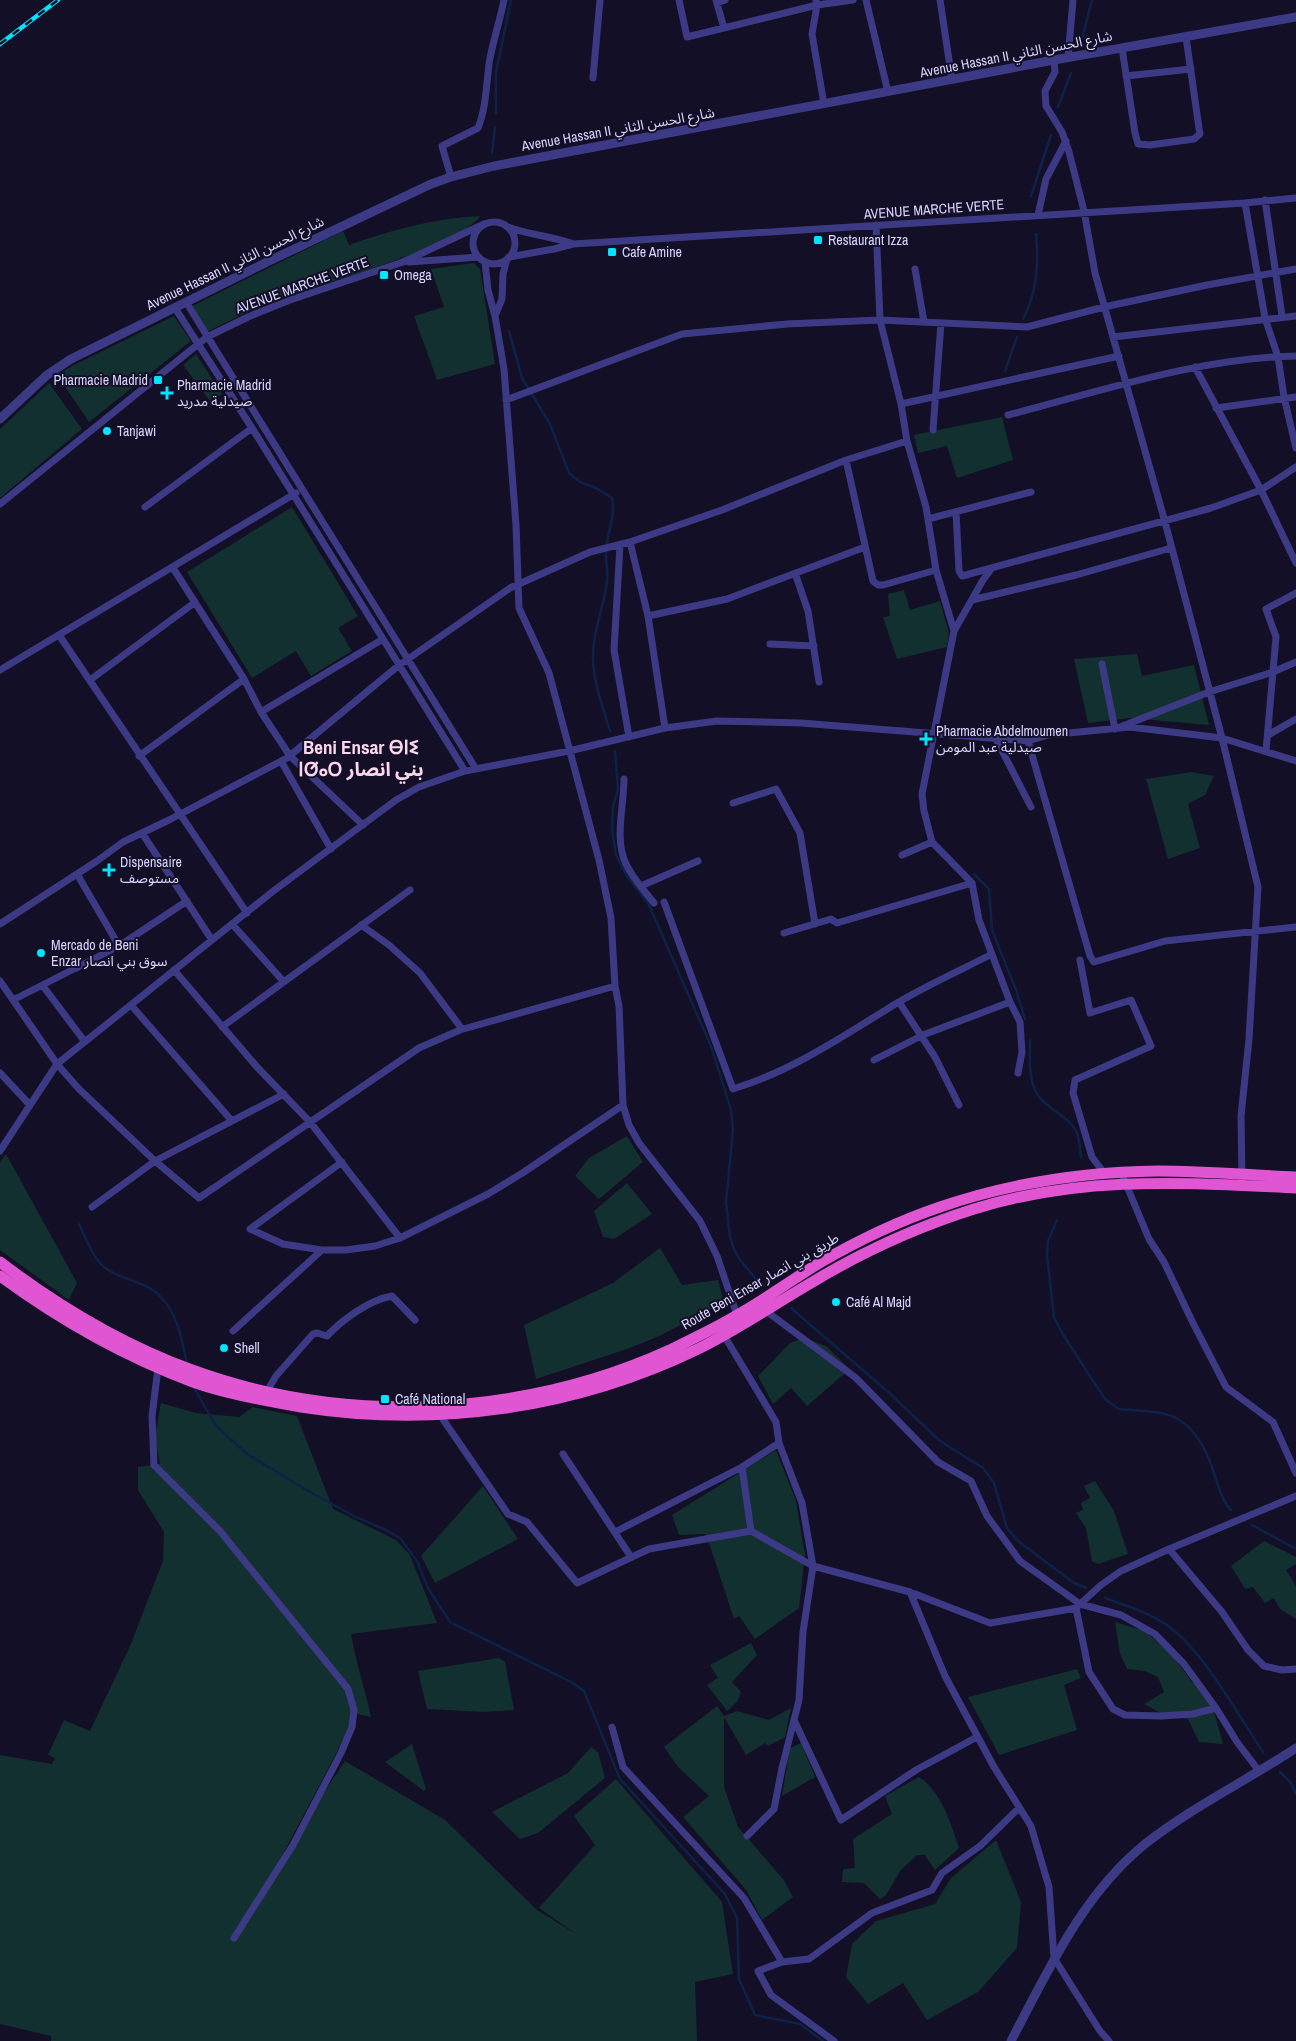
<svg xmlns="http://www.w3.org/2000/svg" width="1296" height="2041" viewBox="0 0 1296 2041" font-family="'Archivo Narrow','Noto Sans Arabic','Noto Sans Tifinagh',sans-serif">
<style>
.green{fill:#12302f}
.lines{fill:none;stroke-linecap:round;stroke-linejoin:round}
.stream{stroke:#0c2248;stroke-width:2.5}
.minor{stroke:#3d3a85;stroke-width:7}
.tertiary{stroke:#3d3a85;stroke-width:9}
.trunk{stroke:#e055d1;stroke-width:11}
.rail-casing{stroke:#00e5ff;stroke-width:4.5}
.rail{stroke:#130f26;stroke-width:2.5;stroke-dasharray:8;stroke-linecap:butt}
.poi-dot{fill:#00e5ff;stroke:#130f26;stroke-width:2}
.labels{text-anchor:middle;stroke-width:4;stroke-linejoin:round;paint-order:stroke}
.street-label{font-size:14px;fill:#d9d4ff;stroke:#130f26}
.poi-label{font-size:14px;fill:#d9d4ff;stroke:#130f26;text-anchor:start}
.district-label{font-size:19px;font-weight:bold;fill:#ffd6f0;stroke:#130f26}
</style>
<rect width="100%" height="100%" fill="#130f26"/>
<path class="green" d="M480 216C463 245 317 285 280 299 255 308 231 320 207 332L192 306 343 231 349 245C391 230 435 218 480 216Z
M474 263 480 269 495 364 437 380 414 316 444 307 431 269Z
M174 316 191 341 89 422 57 375 74 365Z
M196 354 222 394 210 401 183 365Z
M49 383 82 429 0 498V429Z
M1002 417 1013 460 957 478 947 446 918 453 914 435Z
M292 507 358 616 338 628 352 651 311 676 296 651 252 678 187 572Z
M904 590 910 610 940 601 949 633 947 647 897 659 883 617 890 616 888 594Z
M1137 654 1142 676 1194 665 1209 725 1130 718 1088 723 1074 659Z
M1192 772 1214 776 1205 795 1188 804 1200 848 1168 859 1146 779Z
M627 1136 643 1162 599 1199 575 1176 589 1158Z
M6 1154 77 1283 69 1300 0 1250V1162Z
M627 1183 652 1214 614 1239 603 1237 594 1211Z
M660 1248 682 1285 718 1280 724 1303 657 1337 627 1349 536 1379 524 1325 613 1283Z
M804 1338 826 1346 850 1369 807 1406 791 1388 773 1404 758 1376 790 1343Z
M161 1403 196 1413 239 1417 253 1407 297 1416 333 1509 396 1540 410 1555 437 1623 351 1634C356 1663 365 1689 371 1717L357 1714 282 1856 345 1761 445 1820 537 1910 576 1934 539 1908 595 1845 574 1816 616 1779 722 1902 733 1974 695 1982 697 2041H51V2036L0 2024V1755L52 1764 55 1758 48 1755 64 1720 90 1731 130 1646 163 1561 164 1532 138 1490V1467L160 1464 155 1437Z
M776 1450 796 1501 805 1555 799 1608 755 1639 739 1616 734 1619 706 1534 679 1535 672 1515Z
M1095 1481 1114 1511 1128 1554 1098 1564 1092 1561 1086 1528 1076 1513 1083 1510 1081 1503 1090 1498 1084 1486Z
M483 1486 518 1539 435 1583 421 1556Z
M1264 1541 1296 1557V1564L1286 1570 1296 1586V1619L1280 1609 1274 1598 1265 1603 1253 1587 1245 1589 1231 1566Z
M1115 1622 1145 1631 1173 1656 1192 1682 1209 1693 1223 1744 1199 1742 1188 1719 1164 1715 1144 1704 1164 1692 1158 1677 1144 1671 1127 1669 1120 1654Z
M751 1643 757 1655 732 1682 741 1692 737 1702 727 1711 707 1685 718 1678 710 1665Z
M499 1658 505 1662 514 1710 485 1712 427 1709 418 1671Z
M1077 1669 1081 1678 1064 1685 1077 1730 999 1755 968 1697Z
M717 1706 724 1716 737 1711 769 1720 791 1708 785 1737 768 1746 765 1743 746 1755 724 1717V1787L738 1827 783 1879 793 1897 762 1920 746 1890 683 1817 709 1796 678 1767 664 1747Z
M801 1743 815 1777 782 1796 790 1748Z
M412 1744 426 1789 424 1791 385 1762Z
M591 1747 598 1752 605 1778 538 1833 520 1839 492 1812 568 1773Z
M919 1777C942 1792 951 1824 959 1848L935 1870 925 1855H917L900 1871 886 1895 880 1899 864 1883 842 1882 843 1869 855 1868 853 1839 892 1814 885 1796Z
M996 1840 1021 1902 1017 1948 978 1992 927 2020 903 1983 868 2004 846 1977 852 1944 876 1921 935 1904 951 1878Z"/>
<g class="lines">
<path class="stream" d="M1082 39 1092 0
M1058 107 1071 73
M496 114V72L511 0
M492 153 495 127
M1031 196 1051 135
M1023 319C1037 293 1039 263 1036 234
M509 331 522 378 550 424 569 473 580 482 596 488 612 498C616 516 607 532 606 551 605 561 609 571 607 581 604 608 592 633 593 660 594 684 603 708 610 731
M1005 371 1017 337
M615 751 618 789 613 807 612 830 616 855 627 876 648 903 711 1046 731 1110 733 1129 726 1203 730 1237 734 1249 740 1260 760 1284
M974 874 989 889 992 930 1016 990 1025 1019
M1030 1040C1030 1057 1028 1079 1037 1094 1046 1109 1068 1115 1076 1131 1080 1138 1080 1149 1081 1157
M1057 1220 1048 1241 1047 1256 1054 1317 1062 1333 1099 1390 1106 1400 1119 1409C1136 1411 1161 1410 1176 1418 1198 1430 1208 1454 1215 1476 1219 1488 1222 1501 1231 1510
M79 1224C85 1236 90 1251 99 1262 114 1280 145 1279 161 1297 178 1315 182 1340 187 1364
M791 1308 888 1392 940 1441 983 1468 994 1483 1007 1528 1018 1541 1074 1583 1086 1588
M193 1386 216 1426 247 1454 310 1492 356 1517 386 1530 400 1538 417 1561 428 1588 450 1622 573 1683 584 1691 620 1779 725 1894 737 1918 739 1979 755 2015 800 2024 823 2041
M1252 1525 1296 1549
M1105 1598C1127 1606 1150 1613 1168 1626 1203 1650 1238 1715 1263 1752
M1280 1772 1291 1783 1296 1794"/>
<path class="minor" d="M679 0 687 37 817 5 853 0
M716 0 724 28
M816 0 817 5 812 34 824 104
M866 0 888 92
M940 0 952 80
M717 3 725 0
M1122 48 1135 133 1138 144 1150 145 1194 139 1200 134 1199 128 1186 37
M1068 58 1073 0
M1054 60 1055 72 1045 91 1046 106 1062 132 1069 152 1084 211 1095 273 1165 522 1222 738 1258 887 1249 1039 1241 1116 1242 1178
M1126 76 1191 69
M593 78 600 0
M451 177 442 146 478 128C487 106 486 81 490 58 494 38 500 20 504 0
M1265 200 1282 316
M1245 203 1265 318 1278 357 1284 397 1296 448
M1038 215 1046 179 1066 141
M473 243a21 21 0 1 1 42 0a21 21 0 1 1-42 0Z
M876 225 880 320 901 404 907 441 926 507 936 570 954 631
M508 227C529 235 552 236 573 244
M509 257 554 249 573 244 1245 203 1296 198
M409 262 479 257
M485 262 488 290 495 316 502 299 503 274 507 259
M915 269 924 322
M186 302 476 769
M175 308 252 428 465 771
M495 316 504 369 516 525 519 608 549 673 599 860 611 918 615 986 619 1006 623 1105 629 1125 639 1143 700 1221 717 1256 738 1318
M1113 337 1296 316
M1195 367 1261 490 1296 563
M506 400 682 334 787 324 880 320 1027 327 1104 307 1207 285 1296 269
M901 404 1119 356
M1216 408 1296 397
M1008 415C1102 391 1198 358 1296 356
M933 430 941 323
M846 460 907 441
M0 504 207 337 248 317 290 300 403 262 484 224
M145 507 252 428
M956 512 959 571 962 576 1211 508 1261 490 1296 467
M928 519 1031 492
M630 542 648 616 665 728
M620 545 614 650 629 737
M173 568 244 679 261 712 290 756 363 825
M992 568 983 580 954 631 922 794 924 811 932 842 972 883 979 920 1010 1002 1020 1022 1022 1052 1018 1073
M795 573 808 611 819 682
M972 600 1076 575 1171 548
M648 616 727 599 865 547
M59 635 247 913
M770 644 814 646
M1102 664 1115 729 1209 692 1273 672 1296 662
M0 670 296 493
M90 680 194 603
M261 712 383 639
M1268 735 1296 719
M996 739 1031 807
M1028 741 1090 956 1094 962 1165 941 1296 927
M1266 751 1276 637 1266 609 1296 593
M139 756 244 679
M281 761 331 849
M624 779C624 806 614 839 626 864 633 879 644 890 654 903
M733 803 776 789 800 833 815 924
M142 833 212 940
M902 855 932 842
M77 874 119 946 187 901
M641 886 698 861
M664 902 733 1089C792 1071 845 1035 897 1003 927 985 961 970 992 954
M0 924 97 861 123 842 171 819 287 758 398 666 510 588 590 552 630 542 722 510 846 460 873 581 878 585H883L936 570
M232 924 284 982
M361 925 389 945 420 973 462 1029
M784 933 831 919 837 923 972 883
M1080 960 1090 1013 1131 1000 1151 1046 1075 1080 1073 1093 1092 1157 1104 1173
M72 961 77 968
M174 970 257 1067 310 1122 400 1238
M0 981 57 1064 79 1089 155 1161 199 1198 419 1048 460 1030 615 986
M43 986 85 1042
M13 1000 119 946
M899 1002 935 1057 959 1105
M131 1005 232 1121
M222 1027 410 890
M874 1060 923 1035 1010 1002
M0 1073 30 1105
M0 1151 57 1064 272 892 396 800 419 787 465 771 569 751 665 728 717 721 801 723 1028 741 1048 735 1130 727 1222 738 1296 761
M1121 1172 1149 1239 1164 1262 1193 1323 1226 1387 1273 1422 1296 1473
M92 1207 155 1161 284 1094
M322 1250 283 1244 250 1229 342 1162
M766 1311 856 1378 938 1462 971 1481 987 1516 1020 1561 1080 1604 1121 1615 1155 1634 1184 1664 1216 1708 1237 1742 1259 1771
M233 1331 322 1250H346L375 1246 400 1238 488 1194 524 1172 623 1105
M722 1332 776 1422 779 1443 802 1503 813 1566 803 1632 799 1700 782 1768 774 1809 747 1836
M158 1368 152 1416 154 1465 220 1531 348 1689 354 1710 352 1727 341 1753 293 1845 234 1938
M267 1391 276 1376 313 1334 317 1333 327 1336C342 1320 369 1300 392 1296L415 1320
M440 1415 508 1514 527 1522 577 1583 649 1549 751 1531
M563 1454 631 1557
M742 1467 779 1443
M615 1532 742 1467 751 1531 813 1566 910 1592 990 1623 1076 1608 1089 1672 1113 1709 1125 1715 1161 1716 1193 1714 1216 1708
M1169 1549 1222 1612 1248 1650 1264 1666 1282 1670 1296 1669
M910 1592 945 1676 994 1767 1031 1826 1049 1887 1054 1958 1100 2031 1109 2041
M1078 1606 1101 1585 1121 1571 1169 1549 1296 1496
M794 1720 841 1820 916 1770 977 1737
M612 1727 623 1767 744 1898 782 1962
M834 2041 771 1995 758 1971 782 1962 809 1959 872 1913 932 1890 942 1873 980 1846 1019 1808"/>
<path class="tertiary" d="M0 419 47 375 71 359 267 262 431 184 451 177 494 166 1054 60 1296 17
M1011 2041C1048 1971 1082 1895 1145 1844 1192 1807 1246 1781 1296 1748"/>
<path class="trunk" d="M0 1262C58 1306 123 1345 192 1370 346 1426 524 1417 672 1349 694 1338 718 1327 739 1314 767 1298 793 1279 821 1262 859 1240 899 1221 940 1207 1010 1183 1084 1172 1158 1171 1204 1171 1250 1175 1296 1177
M0 1276C60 1320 123 1356 193 1382 227 1394 265 1401 301 1407 436 1428 574 1409 698 1349 737 1330 773 1305 811 1283 862 1252 917 1227 974 1209 1083 1175 1185 1183 1296 1188"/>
<g class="rail-casing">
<path id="rail" d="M0 44 58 0"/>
</g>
<use href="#rail" class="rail"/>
</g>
<g class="poi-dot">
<rect x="813" y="235" width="10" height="10" rx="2.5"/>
<rect x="607" y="247" width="10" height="10" rx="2.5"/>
<rect x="379" y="270" width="10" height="10" rx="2.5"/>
<rect x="153" y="375" width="10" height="10" rx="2.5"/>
<path d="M164.5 385.5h5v5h5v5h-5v5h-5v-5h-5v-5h5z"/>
<circle cx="107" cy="431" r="5"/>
<path d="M923.5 731.5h5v5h5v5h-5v5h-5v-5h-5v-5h5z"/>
<path d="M106.5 862.5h5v5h5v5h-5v5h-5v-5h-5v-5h5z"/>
<circle cx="41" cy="953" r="5"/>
<circle cx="836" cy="1302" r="5"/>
<circle cx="224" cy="1348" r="5"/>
<rect x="380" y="1394" width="10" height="10" rx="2.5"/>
</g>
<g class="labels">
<g class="street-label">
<text transform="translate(1016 54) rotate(-11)" y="5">Avenue Hassan II شارع الحسن الثاني</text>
<text transform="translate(618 129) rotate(-10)" y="5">Avenue Hassan II شارع الحسن الثاني</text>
<text transform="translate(934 209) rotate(-4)" y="5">AVENUE MARCHE VERTE</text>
<text transform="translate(235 263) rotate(-26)" y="5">Avenue Hassan II شارع الحسن الثاني</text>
<text transform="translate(302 285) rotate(-20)" y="5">AVENUE MARCHE VERTE</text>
<text transform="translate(760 1281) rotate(-30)" y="5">Route Beni Ensar طريق بني انصار</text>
</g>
<g class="poi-label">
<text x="828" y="245">Restaurant Izza</text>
<text x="622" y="257">Cafe Amine</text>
<text x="394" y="280">Omega</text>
<text x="148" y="385" text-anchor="end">Pharmacie Madrid</text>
<text x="177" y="390">Pharmacie Madrid<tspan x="177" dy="16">صيدلية مدريد</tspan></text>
<text x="117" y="436">Tanjawi</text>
<text x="936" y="736">Pharmacie Abdelmoumen<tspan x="936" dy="16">صيدلية عبد المومن</tspan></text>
<text x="120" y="867">Dispensaire<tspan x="120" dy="16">مستوصف</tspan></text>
<text x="51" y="950">Mercado de Beni<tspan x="51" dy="16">Enzar سوق بني انصار</tspan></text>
<text x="846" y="1307">Café Al Majd</text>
<text x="234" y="1353">Shell</text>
<text x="395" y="1404">Café National</text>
</g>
<g class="district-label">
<text x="361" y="754">Beni Ensar ⴱⵏⵉ<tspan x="361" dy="22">ⵏⵚⴰⵔ بني انصار</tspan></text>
</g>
</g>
</svg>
